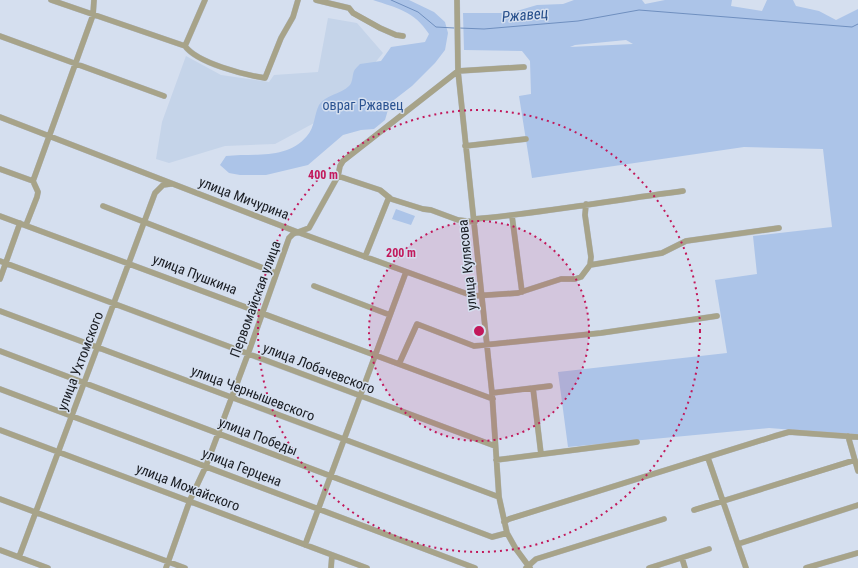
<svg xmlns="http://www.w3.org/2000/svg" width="858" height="568" viewBox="0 0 858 568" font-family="'Roboto Condensed',sans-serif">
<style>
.built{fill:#c5d4e9}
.green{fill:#acc4e8;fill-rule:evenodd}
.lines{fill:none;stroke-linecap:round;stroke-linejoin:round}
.stream{stroke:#6f8fbf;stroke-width:1}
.minor-casing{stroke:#b3bcca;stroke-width:6}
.minor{stroke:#a7a389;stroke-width:5.5}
.ring{fill:none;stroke:#c2185b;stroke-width:2;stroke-dasharray:2 4}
.labels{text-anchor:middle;stroke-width:3;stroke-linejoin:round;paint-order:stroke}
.park-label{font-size:14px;fill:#2b5391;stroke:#d5dfef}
.street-label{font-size:14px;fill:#191c22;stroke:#d5dfef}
.water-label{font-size:15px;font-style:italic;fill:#254e8b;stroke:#d5dfef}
.centre{fill:#c2185b;stroke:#d5dfef;stroke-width:2}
.ring-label{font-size:12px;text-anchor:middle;font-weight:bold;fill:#c2185b;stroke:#d5dfef;stroke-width:3;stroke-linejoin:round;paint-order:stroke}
</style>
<rect width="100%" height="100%" fill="#d5dfef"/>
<path class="built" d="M328 18 357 23 383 53 355 87 316 122 275 144 225 146 169 163 156 159 162 122 186 56 221 75 269 82 274 75 318 72Z"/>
<path class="green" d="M373 0H409L434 12 445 22 448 33 445 50 435 63 412 86 390 103 385 120 374 129 361 130 343 135 308 165 266 175H240L229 173 220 165 226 156C253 153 287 160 307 136 315 127 314 115 319 105 325 95 341 94 349 86 353 82 352 76 354 71 355 69 358 66 360 64L381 61 391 47 425 42 429 34C414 11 397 8 373 0Z
M574 0H642L645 4 665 0H732L731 6 762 11 767 0H793L796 6 819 11 836 20 858 9V435L769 428 568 447 558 372 727 353 715 280 757 274 753 236 832 227 823 149 744 147 532 178 519 96 531 94 530 61 522 51 464 50 463 13H510L537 5 563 4ZM626 40 633 44 570 47 575 45Z
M396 209 415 216 411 225 392 219Z"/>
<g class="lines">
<path class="stream" d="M391 0 418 12 436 27 454 28
M459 28 484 29 578 21 639 10 852 27 858 24"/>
<g class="minor-casing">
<path id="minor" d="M51 0 185 46C197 63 245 75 265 78L281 38 293 17 298 0
M316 0 349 8 353 13 380 28 396 35 403 36
M457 0 458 71 492 393 499 497 507 533 516 549 530 568
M0 36 164 96
M185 46 205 0
M0 117 300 233 473 296 518 293 561 279H575L581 277 590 265 591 257 585 215 586 204
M465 146 526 139
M0 169 33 181
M338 176 380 190 391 199 423 209 431 210 458 220 475 222
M103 206 276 273
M0 216 493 399
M512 216 522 292
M474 219C544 213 613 200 683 191
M26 225 37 197 38 192 33 181 93 15 94 0
M365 257 389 197
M0 261 495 446
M590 265 662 253 686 241 779 228
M0 279 20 223
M314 286 390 315
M0 311 499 497
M0 351 492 537 507 533
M399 364 417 324 474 346 601 333 717 316
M533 388 541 454
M0 389 475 568
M492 393 550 386
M0 430 367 568
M848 436 858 471
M708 458 746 568
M496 460 637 442
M0 499 185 568
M694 510 855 460
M504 522 509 519 775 436 789 432 858 437
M738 544 858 505
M305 545 406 272
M0 550 48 568
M19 557 155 193 163 185 170 184
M682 558 685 568
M166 568 190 500 206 466 248 354 289 238 293 234 309 228 338 176 340 166 343 161 458 71 524 67
M331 568 332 555
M526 568 536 559 664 519
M649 568 709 549
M806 568 858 553"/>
</g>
<use href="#minor" class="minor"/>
</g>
<circle cx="479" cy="331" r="110" fill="#c2185b" fill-opacity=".12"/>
<g class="ring">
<circle cx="479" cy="331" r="110"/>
<circle cx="479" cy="331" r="221"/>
</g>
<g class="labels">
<g class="park-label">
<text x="363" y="110">овраг Ржавец</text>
</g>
<g class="street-label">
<text transform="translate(244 198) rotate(21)" y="5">улица Мичурина</text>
<text transform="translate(467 265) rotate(-96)" y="5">улица Кулясова</text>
<text transform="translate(195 274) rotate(21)" y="5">улица Пушкина</text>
<text transform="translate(255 299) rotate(-70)" y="5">Первомайская улица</text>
<text transform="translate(80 361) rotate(-69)" y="5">улица Ухтомского</text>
<text transform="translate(319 368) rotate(21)" y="5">улица Лобачевского</text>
<text transform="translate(253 393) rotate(21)" y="5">улица Чернышевского</text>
<text transform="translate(258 436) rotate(21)" y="5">улица Победы</text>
<text transform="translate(242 467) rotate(21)" y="5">улица Герцена</text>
<text transform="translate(188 487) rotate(21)" y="5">улица Можайского</text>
</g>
<g class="water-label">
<text transform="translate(525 15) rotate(-5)" y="5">Ржавец</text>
</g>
</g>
<circle cx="479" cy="331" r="6" class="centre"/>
<g class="ring-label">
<text x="323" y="179">400 m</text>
<text x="401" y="257">200 m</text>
</g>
</svg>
